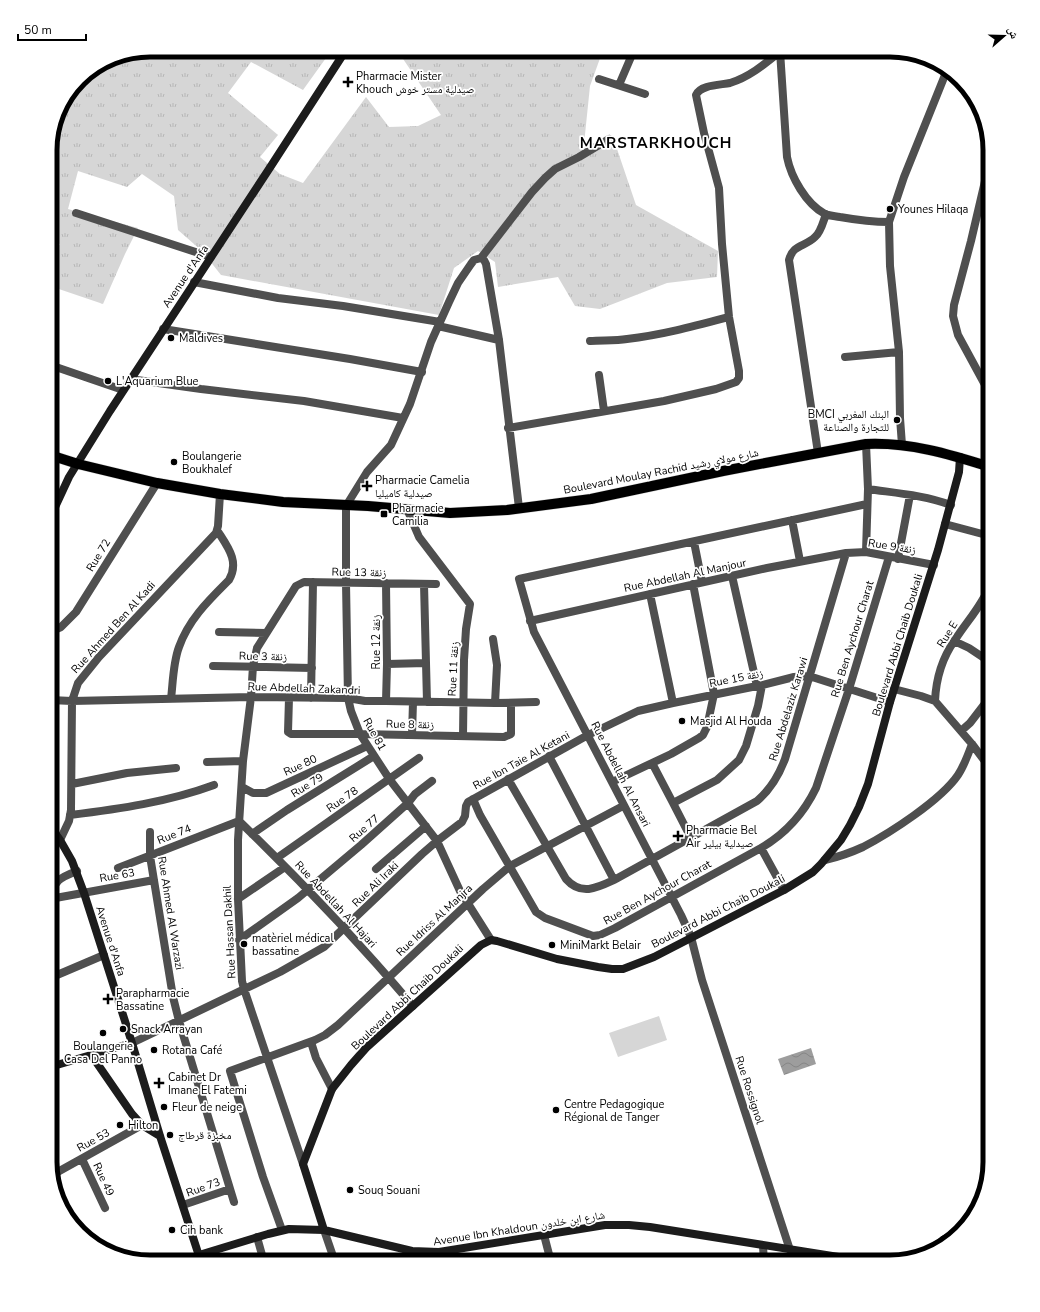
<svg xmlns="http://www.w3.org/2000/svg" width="1040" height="1312" viewBox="0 0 1040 1312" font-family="'Nunito Sans','Noto Naskh Arabic',sans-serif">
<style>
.grass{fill:url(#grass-tufts)}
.garden{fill:#d6d6d6}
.water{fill:url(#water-waves)}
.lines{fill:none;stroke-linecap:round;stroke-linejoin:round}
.primary-casing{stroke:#dbdbdb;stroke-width:11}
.street{stroke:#4f4f4f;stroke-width:8}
.secondary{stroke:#1c1c1c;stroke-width:8}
.primary{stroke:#000;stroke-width:10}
.poi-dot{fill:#000;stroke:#fff;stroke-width:1.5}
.labels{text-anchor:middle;stroke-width:3.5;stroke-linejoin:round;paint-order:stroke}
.poi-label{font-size:11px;fill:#000;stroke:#fff;text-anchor:start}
.street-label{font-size:11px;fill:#000;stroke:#fff}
.district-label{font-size:15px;font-weight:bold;letter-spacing:1px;fill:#000;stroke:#fff}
.rim{fill:none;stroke:#000;stroke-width:5}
</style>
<defs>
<pattern id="grass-tufts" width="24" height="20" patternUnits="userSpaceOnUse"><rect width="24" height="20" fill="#d6d6d6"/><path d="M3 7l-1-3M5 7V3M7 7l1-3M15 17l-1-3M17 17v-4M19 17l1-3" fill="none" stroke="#b6b6b6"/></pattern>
<pattern id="water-waves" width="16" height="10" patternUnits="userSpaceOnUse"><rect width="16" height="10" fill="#9d9d9d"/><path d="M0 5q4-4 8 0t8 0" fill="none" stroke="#858585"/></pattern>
</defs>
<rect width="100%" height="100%" fill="#fff"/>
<path class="grass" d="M150 50H330L331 51 303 90 251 62 228 93 278 135 260 157 280 174 303 183 366 97 389 127 418 126 441 115 397 50H603L590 86 584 144 616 146 636 205 718 251 717 277 667 283 600 309 575 306 558 277 498 287 495 262 478 251 454 268 439 315 221 275 202 251 178 230 174 196 142 174 127 187 78 171 68 209 138 228 125 254 103 304 50 286V258L60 244 50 242V143L60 106 84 75 112 57Z"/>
<path class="garden" d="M659 1016 667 1040 618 1057 609 1033Z"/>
<path class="water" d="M811 1048 816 1064 784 1075 778 1059Z"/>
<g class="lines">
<g class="primary-casing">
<path id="primary" d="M50 455 78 464 157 483 220 494 283 502 368 506 450 513 507 510 591 499 723 471 866 444C909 442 949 454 990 467"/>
</g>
<path class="street" d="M883 50 923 58
M780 51 787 157C791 177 806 204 825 214 830 216 835 216 840 217 857 220 872 222 889 222
M599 79 645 94
M619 85 634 50
M76 213 211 257
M481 258 532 192 545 178 555 169 579 157 609 139
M194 282 278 298 343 306 440 322
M438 326 499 340
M163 329 350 359 422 372
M590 341C602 340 615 341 627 339 662 335 695 326 729 317
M845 357 899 352
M50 365 123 390
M599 375 604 411
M130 379 201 389 304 401 403 418
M990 394 958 335 953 316 954 305 971 241 990 160
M508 428 664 401 716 389 736 382 739 378V371L729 317 722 244 719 188 704 133 696 95C700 85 720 85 730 83 750 77 766 63 782 50
M902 445 900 418 899 352 890 266 889 222 904 177 947 70
M818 453 789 260C793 244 805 247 815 237 821 232 823 222 826 214
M868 489C895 493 924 495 951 505
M407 509 419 537 470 604 466 629 464 660 463 736
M792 520 800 561
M945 524 990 536
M694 542 702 582
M866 552 868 489 866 444
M898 559 910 495
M732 576 757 686
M424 584 427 702
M650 594 673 703
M530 621 767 568 846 553 866 552 934 565
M50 632 61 627 76 612 157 483
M219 632 266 633
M493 639 497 665 495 703
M954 641 969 648 990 662
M387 664 426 663
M213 666 312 668
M894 689 921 696 935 701 972 744 990 768
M289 698 288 732 291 734H360L504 737 511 734V703
M311 698 313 582
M171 699C173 682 173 663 179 647 189 619 209 600 229 580 240 561 227 546 217 530
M50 700 72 701 251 697 348 698 365 701H386L495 703 536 702
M386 701 387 664 386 583
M935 701C936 679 942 658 955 640 967 621 982 606 990 585
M961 731 970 723 990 697
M412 735 413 702
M549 756 614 880
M207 762 243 761
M652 763 673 803
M508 779 566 879C581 896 597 888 614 880L757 801C770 790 779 775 785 759L846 553
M612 782 671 754 699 738 703 735 707 727 714 694 693 584
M72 784 127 773 176 768
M242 787 253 793H266L367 746
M473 799 480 815 536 912 545 918 593 936 600 935 615 928 761 848C785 834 804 813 816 788L849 689 889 557
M70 815C119 809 168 802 214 785
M150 832V856L173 997 179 1021 234 1202
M252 834 287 810 374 756
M691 838 673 803 717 780 739 760 746 746 758 706 762 685
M60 840 69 821 71 810 72 701 78 683 99 657 216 533 218 526 220 494
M761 848 784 890
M277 858 419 758
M825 860C838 857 850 853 863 847 890 833 941 800 958 775 964 766 968 755 972 744
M118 868 239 821C300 880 358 941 413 1006
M376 869 426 826
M50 899 154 880
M50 899C55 880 59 878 77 871
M238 899 285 867
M239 940 298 898 361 845 408 803 415 794 432 781
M491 940 460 891 437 841 390 780 360 734 351 711 348 698 346 583V506L367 472 391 445 410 404 431 342 449 302 458 283 471 264 474 260 481 258 484 260 486 264 499 340 519 508
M50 978 104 955
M311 1042 316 1058 332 1089
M132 1043 280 972 324 947 422 854 437 841 462 822 465 816 466 806 468 802 588 735 638 711 673 703 762 685 794 677 809 676 890 702
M82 1159 105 1208
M303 1164 244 989 242 981 238 899V840L243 761 251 697 253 666 257 648 296 586 304 582 436 584
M54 1174 142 1125
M183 1205 230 1189
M282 1230 263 1177 230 1071 315 1040 325 1035 338 1025 483 889 510 866 623 806
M324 1230 335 1262
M544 1235 551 1262
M257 1237 264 1262
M763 1246 764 1262
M790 1250 702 980 691 937 681 915 534 632 519 579 867 504
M445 1252 448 1262"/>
<path class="secondary" d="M50 518 69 477 110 411 271 166 346 50
M50 826 60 840 72 861 84 893 132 1043 160 1136 201 1262
M92 1056 132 1114 142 1125 160 1136
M50 1067 132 1043
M324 1230 303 1164 332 1089 351 1065 366 1048 481 945 491 940 497 941 557 959 598 967 612 969H623L654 957 784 890 813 872 821 864 841 840 850 825 859 807 868 784 890 702 938 550 959 472 960 457
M937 1248C940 1241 945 1237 953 1237
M199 1255 268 1234 289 1229 324 1230 412 1251 439 1252 605 1225H629L650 1227 870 1262"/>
<use href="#primary" class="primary"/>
</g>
<g class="poi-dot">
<path d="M346 76h4v4h4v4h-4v4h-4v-4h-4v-4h4z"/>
<circle cx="890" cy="209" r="4"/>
<circle cx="171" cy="338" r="4"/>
<circle cx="108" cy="381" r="4"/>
<circle cx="897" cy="420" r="4"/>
<circle cx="174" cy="462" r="4"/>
<path d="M365 480h4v4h4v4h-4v4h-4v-4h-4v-4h4z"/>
<rect x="380" y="510" width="8" height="8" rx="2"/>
<circle cx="682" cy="721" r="4"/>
<path d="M676 830h4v4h4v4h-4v4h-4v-4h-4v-4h4z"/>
<circle cx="244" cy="944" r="4"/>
<circle cx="552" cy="945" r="4"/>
<path d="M106 993h4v4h4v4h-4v4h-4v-4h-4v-4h4z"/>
<circle cx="123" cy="1029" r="4"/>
<circle cx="103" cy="1033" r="4"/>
<circle cx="154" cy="1050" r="4"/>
<path d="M157 1077h4v4h4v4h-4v4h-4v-4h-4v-4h4z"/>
<circle cx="164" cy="1107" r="4"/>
<circle cx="556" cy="1110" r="4"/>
<circle cx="120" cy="1125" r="4"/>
<circle cx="170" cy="1135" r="4"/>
<circle cx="350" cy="1190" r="4"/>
<circle cx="172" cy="1230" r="4"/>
</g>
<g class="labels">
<g class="poi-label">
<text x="356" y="80">Pharmacie Mister<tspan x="356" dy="13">Khouch صيدلية مستر خوش</tspan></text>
<text x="898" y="213">Younes Hilaqa</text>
<text x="179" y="342">Maldives</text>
<text x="116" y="385">L'Aquarium Blue</text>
<text x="889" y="418" text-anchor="end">BMCI البنك المغربي<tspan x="889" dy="13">للتجارة والصناعة</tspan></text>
<text x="182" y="460">Boulangerie<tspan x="182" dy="13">Boukhalef</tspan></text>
<text x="375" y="484">Pharmacie Camelia<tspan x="375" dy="13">صيدلية كاميليا</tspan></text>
<text x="392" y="512">Pharmacie<tspan x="392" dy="13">Camilia</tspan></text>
<text x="690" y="725">Masjid Al Houda</text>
<text x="686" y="834">Pharmacie Bel<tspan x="686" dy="13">Air صيدلية بيلير</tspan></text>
<text x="252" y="942">matèriel médical<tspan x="252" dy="13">bassatine</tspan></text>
<text x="560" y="949">MiniMarkt Belair</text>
<text x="116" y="997">Parapharmacie<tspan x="116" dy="13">Bassatine</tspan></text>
<text x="131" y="1033">Snack Arrayan</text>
<text x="103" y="1050" text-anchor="middle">Boulangerie<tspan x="103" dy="13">Casa Del Panno</tspan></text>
<text x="162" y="1054">Rotana Café</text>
<text x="168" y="1081">Cabinet Dr<tspan x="168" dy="13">Imane El Fatemi</tspan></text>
<text x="564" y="1108">Centre Pedagogique<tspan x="564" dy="13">Régional de Tanger</tspan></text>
<text x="172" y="1111">Fleur de neige</text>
<text x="128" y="1129">Hilton</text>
<text x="178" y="1139">مخبزة قرطاج</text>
<text x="358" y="1194">Souq Souani</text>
<text x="180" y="1234">Cih bank</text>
</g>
<g class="street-label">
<text transform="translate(185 276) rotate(-56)" y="4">Avenue d'Anfa</text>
<text transform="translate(661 471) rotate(-11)" y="4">Boulevard Moulay Rachid شارع مولاي رشيد</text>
<text transform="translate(892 546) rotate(9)" y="4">Rue 9 زنقة</text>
<text transform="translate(98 555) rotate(-59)" y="4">Rue 72</text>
<text transform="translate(359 572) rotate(1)" y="4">Rue 13 زنقة</text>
<text transform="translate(685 575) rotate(-12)" y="4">Rue Abdellah Al Manjour</text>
<text transform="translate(113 627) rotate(-48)" y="4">Rue Ahmed Ben Al Kadi</text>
<text transform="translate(947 634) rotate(-58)" y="4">Rue E</text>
<text transform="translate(852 639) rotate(-73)" y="4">Rue Ben Aychour Charat</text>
<text transform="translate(376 642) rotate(-90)" y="4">Rue 12 زنقة</text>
<text transform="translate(897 645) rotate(-73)" y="4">Boulevard Abbi Chaib Doukali</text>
<text transform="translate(263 656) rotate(1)" y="4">Rue 3 زنقة</text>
<text transform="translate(453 669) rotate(-87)" y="4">Rue 11 زنقة</text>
<text transform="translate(736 678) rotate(-11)" y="4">Rue 15 زنقة</text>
<text transform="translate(304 688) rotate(2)" y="4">Rue Abdellah Zakandri</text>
<text transform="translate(788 709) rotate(-73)" y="4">Rue Abdelaziz Karawi</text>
<text transform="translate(410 724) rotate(1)" y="4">Rue 8 زنقة</text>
<text transform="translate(375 734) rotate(61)" y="4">Rue 81</text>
<text transform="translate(521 760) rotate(-29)" y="4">Rue Ibn Taie Al Ketani</text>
<text transform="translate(300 765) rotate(-25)" y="4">Rue 80</text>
<text transform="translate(621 774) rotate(63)" y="4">Rue Abdellah Al Ansari</text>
<text transform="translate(307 785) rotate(-32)" y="4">Rue 79</text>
<text transform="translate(342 799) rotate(-35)" y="4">Rue 78</text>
<text transform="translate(364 828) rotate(-41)" y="4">Rue 77</text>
<text transform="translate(174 834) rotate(-22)" y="4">Rue 74</text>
<text transform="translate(117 875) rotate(-10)" y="4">Rue 63</text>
<text transform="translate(375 884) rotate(-44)" y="4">Rue Ali Iraki</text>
<text transform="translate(657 892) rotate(-29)" y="4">Rue Ben Aychour Charat</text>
<text transform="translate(336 904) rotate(47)" y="4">Rue Abdellah Al Hajari</text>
<text transform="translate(718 911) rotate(-27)" y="4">Boulevard Abbi Chaib Doukali</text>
<text transform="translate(171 913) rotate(81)" y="4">Rue Ahmed Al Warzazi</text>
<text transform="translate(434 920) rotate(-43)" y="4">Rue Idriss Al Manjra</text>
<text transform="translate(229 932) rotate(-93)" y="4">Rue Hassan Dakhil</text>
<text transform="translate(111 941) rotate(72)" y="4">Avenue d'Anfa</text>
<text transform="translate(407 997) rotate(-43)" y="4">Boulevard Abbi Chaib Doukali</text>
<text transform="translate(750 1090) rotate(72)" y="4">Rue Rossignol</text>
<text transform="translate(93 1140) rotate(-29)" y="4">Rue 53</text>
<text transform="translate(104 1179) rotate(65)" y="4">Rue 49</text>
<text transform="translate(203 1187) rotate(-20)" y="4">Rue 73</text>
<text transform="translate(519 1228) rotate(-9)" y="4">Avenue Ibn Khaldoun شارع ابن خلدون</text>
</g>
<g class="district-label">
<text x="656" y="148">MARSTARKHOUCH</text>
</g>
</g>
<path d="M0 0H1040V1312H0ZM150 57H890A93 93 0 0 1 983 150V1162A93 93 0 0 1 890 1255H150A93 93 0 0 1 57 1162V150A93 93 0 0 1 150 57Z" fill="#fff" fill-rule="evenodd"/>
<path class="rim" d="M150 57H890A93 93 0 0 1 983 150V1162A93 93 0 0 1 890 1255H150A93 93 0 0 1 57 1162V150A93 93 0 0 1 150 57Z"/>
<g transform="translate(1004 36) rotate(70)" stroke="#ffffff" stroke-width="3" paint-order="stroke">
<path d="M0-3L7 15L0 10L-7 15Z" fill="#000000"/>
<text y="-6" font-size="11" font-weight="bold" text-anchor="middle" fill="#000000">ش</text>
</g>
<path d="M18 34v6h68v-6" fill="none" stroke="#000000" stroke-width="2"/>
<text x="24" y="34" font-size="12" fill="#000000" stroke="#ffffff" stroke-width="3" paint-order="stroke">50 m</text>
</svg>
